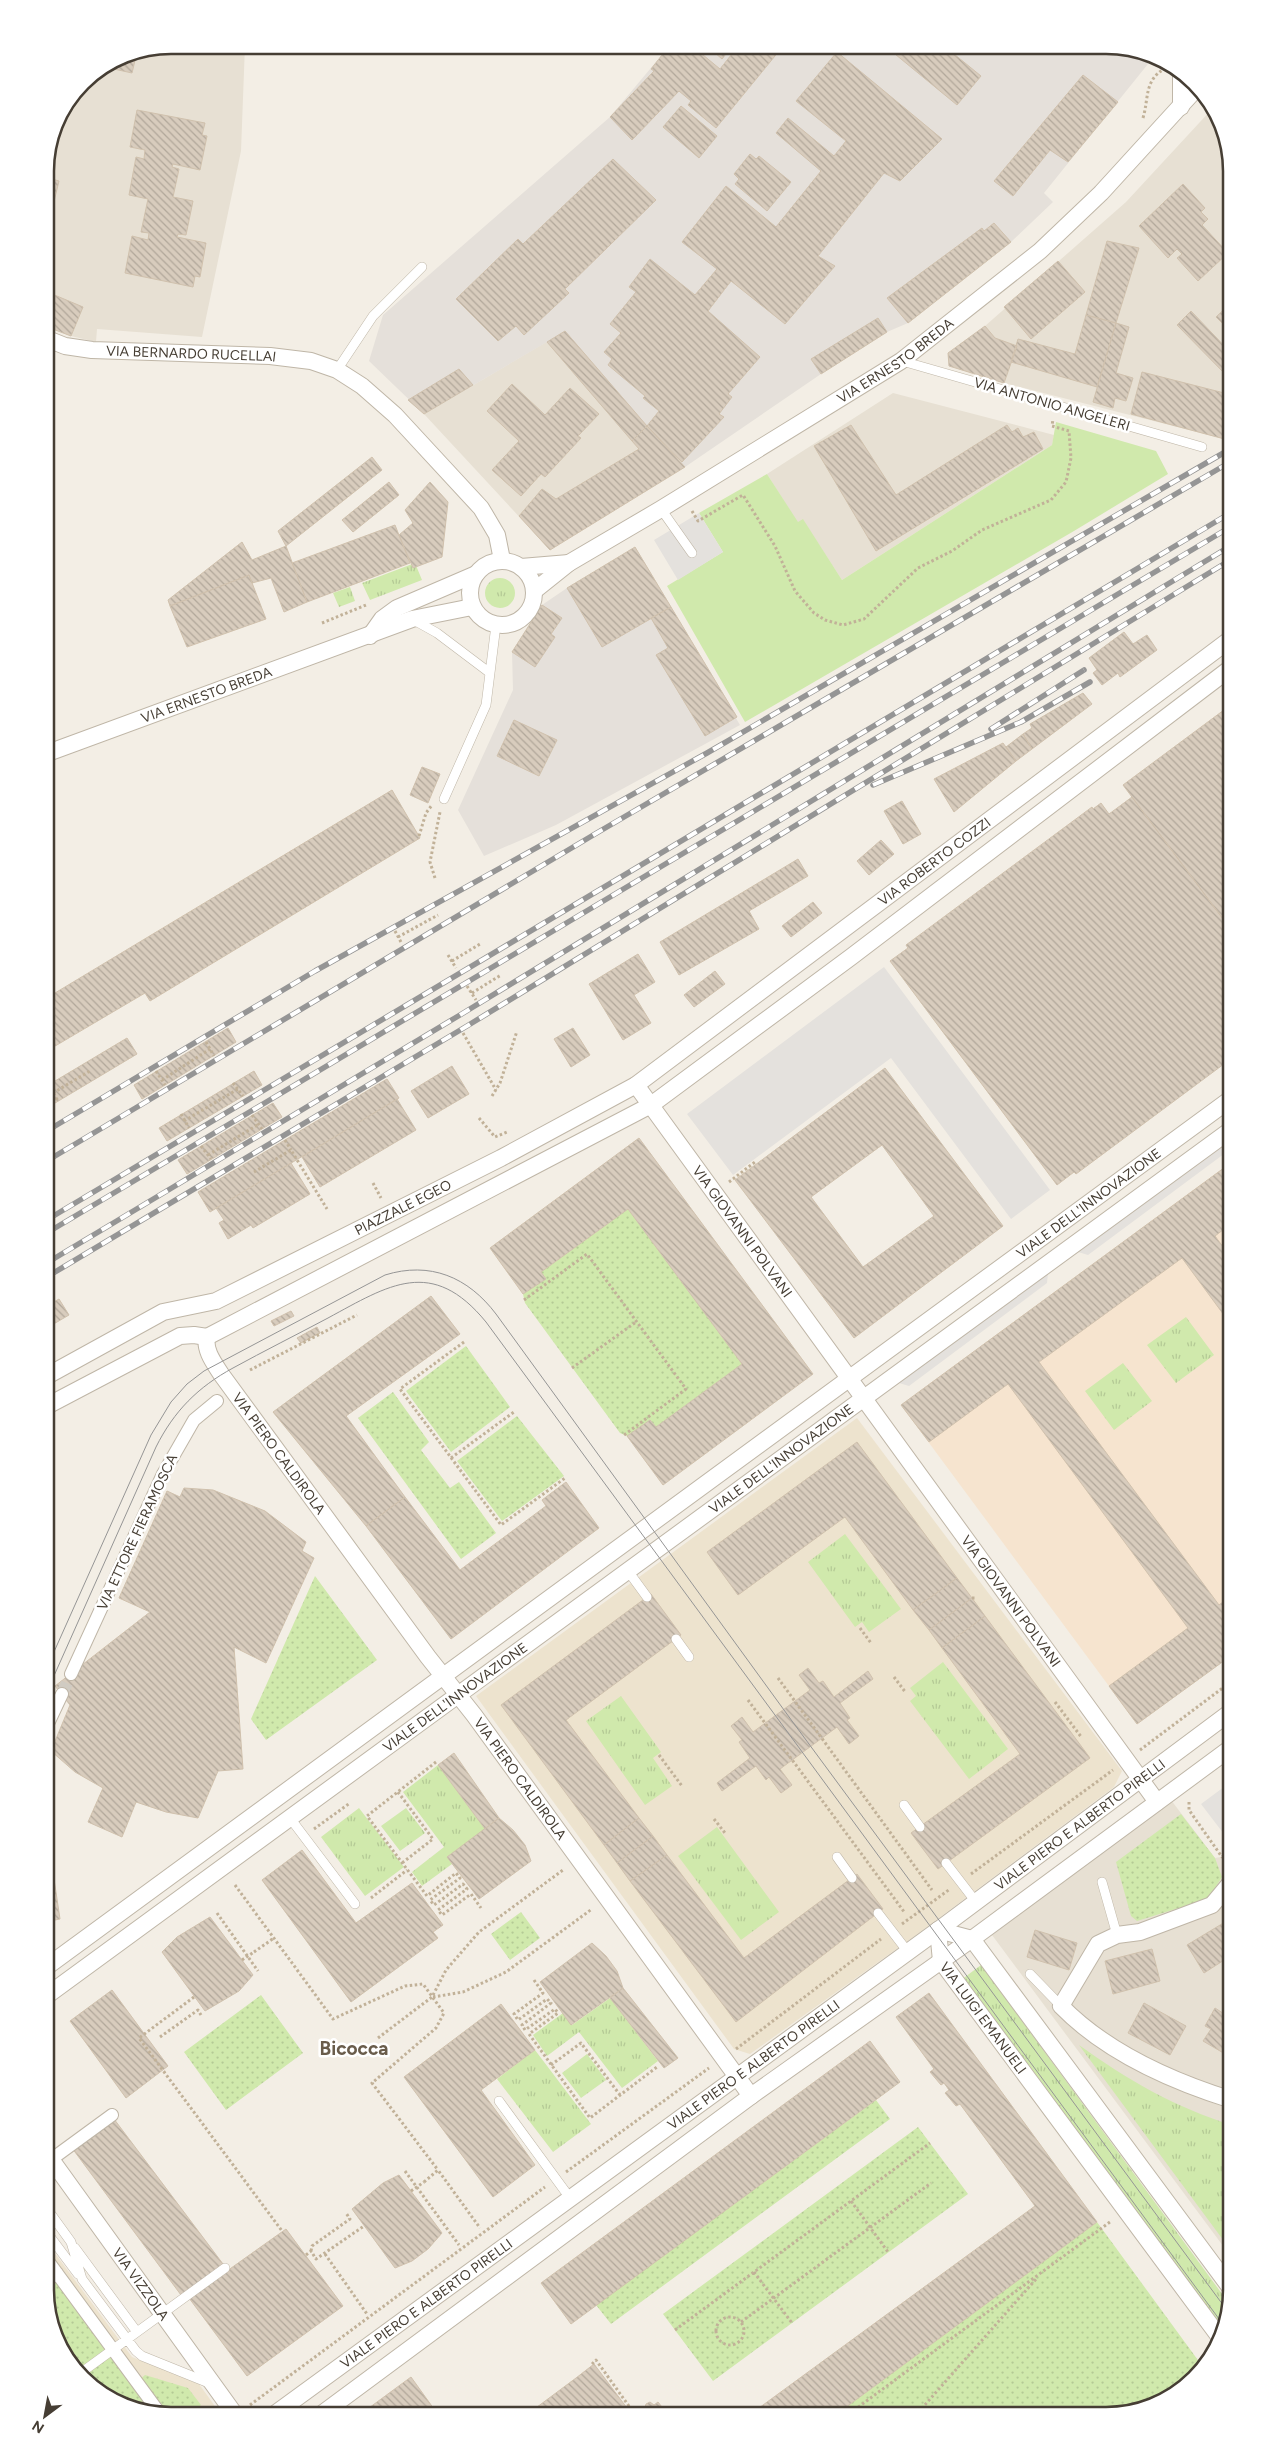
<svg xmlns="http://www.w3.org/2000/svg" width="1277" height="2461" viewBox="0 0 1277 2461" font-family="Figtree,sans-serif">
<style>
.residential{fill:#e7e0d3}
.commercial{fill:#f6e4cf}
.industrial{fill:#e5e0da}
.education{fill:#ede3ce}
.grass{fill:url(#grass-tufts)}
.park{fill:#d0e9ac}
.garden{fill:url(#garden-dots)}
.parking{fill:#e4e1dd}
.building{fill:url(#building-back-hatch);stroke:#d0c1ad;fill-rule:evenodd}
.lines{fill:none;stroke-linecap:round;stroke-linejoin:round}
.pedestrian-tunnel{stroke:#d0cbc2;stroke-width:12;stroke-dasharray:12 6;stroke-linecap:butt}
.service-casing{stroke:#bfb6a7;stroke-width:10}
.pedestrian-casing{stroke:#bfb6a7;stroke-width:14}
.minor-casing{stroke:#bfb6a7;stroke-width:18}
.path{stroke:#c1b198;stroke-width:3;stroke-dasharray:2.5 2.5;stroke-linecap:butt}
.service{stroke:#fff;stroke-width:9}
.pedestrian{stroke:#fff;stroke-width:12}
.minor{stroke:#fff;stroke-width:16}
.tram{stroke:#959595;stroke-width:1}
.rail-casing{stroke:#959595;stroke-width:5.5}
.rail{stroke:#fff;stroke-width:4;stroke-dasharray:11;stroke-linecap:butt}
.path-bridge{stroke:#c1b198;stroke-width:3;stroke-dasharray:2.5 2.5;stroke-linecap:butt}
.labels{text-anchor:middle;stroke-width:5;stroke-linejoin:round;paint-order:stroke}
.street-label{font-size:14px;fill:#463e34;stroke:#fff}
.district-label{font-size:19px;font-weight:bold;fill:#695c4b;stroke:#fff}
.rim{fill:none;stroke:#463e34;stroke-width:2.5}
</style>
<defs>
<pattern id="grass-tufts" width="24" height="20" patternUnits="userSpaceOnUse" patternTransform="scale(1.25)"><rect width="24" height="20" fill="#d0e9ac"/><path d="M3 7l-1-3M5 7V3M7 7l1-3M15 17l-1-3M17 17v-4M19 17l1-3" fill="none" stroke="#b4c995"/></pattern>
<pattern id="garden-dots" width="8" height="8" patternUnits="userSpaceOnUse" patternTransform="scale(1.25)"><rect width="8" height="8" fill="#d0e9ac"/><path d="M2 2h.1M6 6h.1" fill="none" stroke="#b4c995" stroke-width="1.8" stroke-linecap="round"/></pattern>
<pattern id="building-back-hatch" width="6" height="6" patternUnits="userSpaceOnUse" patternTransform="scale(1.25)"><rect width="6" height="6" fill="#d8ccbd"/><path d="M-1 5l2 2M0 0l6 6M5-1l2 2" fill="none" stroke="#b1a79a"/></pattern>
</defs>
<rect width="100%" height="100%" fill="#f3eee5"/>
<path class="residential" d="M171 45H245L241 151 202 337 97 329 96 342 71 336 45 326V163L58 115 82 82 123 54Z
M1212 109 1222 122 1232 171V441L1004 383 948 353 985 326 1126 202Z
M565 331 685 467 550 550 424 414Z
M893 393 1054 435 1052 445 842 580 803 520 798 523 767 474Z
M1171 1800 1215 1858 1232 1855V2258L992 1935Z"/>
<path class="commercial" d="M1232 1162V1655L1137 1724 901 1405Z"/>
<path class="industrial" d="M670 45H1115L1152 59 1044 193 1053 202 1011 242 908 323 887 332 821 374 685 467 647 426 547 342 424 414 369 361 383 315 610 117Z
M635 547 740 725 556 825 484 856 458 810 513 690 512 652 542 605 567 588Z"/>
<path class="education" d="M857 1418 1122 1771 1114 1787 923 1930 750 2054 734 2049 476 1696Z
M45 2240 132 2357 199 2384 222 2416H163L101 2395 55 2339 45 2290Z"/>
<path class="grass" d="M415 563 422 580 370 600 362 583Z
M485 593a15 15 0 1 1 30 0a15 15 0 1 1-30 0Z
M350 587 355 601 339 607 333 593Z
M1186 1317 1214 1355 1176 1383 1147 1345Z
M1123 1363 1152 1401 1114 1430 1085 1391Z
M845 1534 901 1609 869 1632 862 1622 855 1627 808 1562Z
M943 1662 1008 1749 969 1779 910 1701 916 1696 910 1688Z
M621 1696 661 1752 653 1758 672 1786 645 1805 586 1721Z
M438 1765 485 1829 452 1864 422 1886 412 1872 444 1847 403 1792Z
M359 1808 404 1867 365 1896 321 1837Z
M406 1808 425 1833 400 1851 381 1826Z
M717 1827 779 1912 741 1940 678 1856Z
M981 1965 1228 2302 1220 2330 961 1980Z
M610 1998 658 2061 622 2088 579 2032 547 2056 533 2035 563 2013 572 2025Z
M1079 2045C1126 2079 1176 2108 1232 2125V2252Z
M535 2050 591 2124 553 2152 497 2079Z
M587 2054 606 2080 581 2098 562 2073Z"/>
<path class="park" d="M1056 422 1156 451 1168 474 1074 531 745 722 667 586 723 552 699 513 767 474 798 522 803 519 842 580 1052 445Z"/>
<path class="garden" d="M628 1209 742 1364 656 1427 650 1420 627 1436 620 1433 525 1303 523 1294 546 1279 541 1272Z
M466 1346 510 1407 451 1452 406 1391Z
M393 1392 429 1442 421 1450 450 1488 459 1482 496 1533 461 1559 358 1418Z
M517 1416 564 1476 502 1521 457 1461Z
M315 1576 377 1660 266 1740 251 1719Z
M1181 1814 1215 1858 1222 1877 1208 1899 1137 1921 1131 1916 1116 1862Z
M521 1912 540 1938 510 1960 491 1934Z
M261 1995 303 2053 226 2110 184 2052Z
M876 2100 890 2119 611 2324 596 2305Z
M918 2127 968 2194 713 2381 663 2314Z
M1097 2222 1203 2367 1155 2406 1106 2416H834Z
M45 2257 137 2382 145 2375 188 2388 201 2405 187 2416H163L101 2395 55 2339 45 2290Z"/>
<path class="parking" d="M699 513 723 552 678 580 654 540Z
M884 967 1050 1190 1011 1219 891 1058 733 1175 687 1114Z
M1232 1140V1148L1088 1255 1078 1252Z
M1048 1273 1047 1283 909 1386 899 1383Z
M1232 1781V1841L1230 1842 1201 1804Z"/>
<path class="building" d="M670 45H691L720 69 739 45H784L716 128 688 105 691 101 679 91 632 140 610 117 654 71 651 69Z
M706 45H733L722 59Z
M884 45H943L981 76 957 105Z
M137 52 132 73 105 67 123 54Z
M837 52 942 139 900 181 884 173 818 256 835 266 785 324 731 281 708 311 760 357 728 394 732 397 719 414 724 417 682 462 647 426 659 411 643 398 645 396 608 365 612 359 604 352 621 333 610 324 636 292 629 287 650 259 695 295 717 269 682 242 726 186 776 227 821 171 776 133 788 118 834 156 846 141 796 101Z
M1083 75 1118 102 1068 162 1050 150 1013 196 994 181Z
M681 106 717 136 699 158 663 127Z
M137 110 205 123 202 135 207 136 200 170 173 164 172 167 179 169 173 197 193 201 186 235 178 234 177 237 206 243 200 277 195 276 193 287 125 273 132 236 148 240 149 233 141 232 148 199 129 195 136 157 144 159 145 150 130 147Z
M750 154 756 159 759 156 791 182 767 211 735 184 739 179 734 174Z
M613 159 656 200 565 289 569 293 524 335 516 326 498 341 456 299 518 239 523 244Z
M45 177 59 181 45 238Z
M1183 184 1205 208 1201 212 1208 219 1202 225 1228 253 1198 281 1177 258 1182 254 1177 249 1168 258 1139 226Z
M994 223 1011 242 908 323 887 298 982 228 984 231Z
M1107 241 1139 248 1116 323 1086 315Z
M1058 261 1085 292 1031 339 1004 307Z
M45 291 83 307 71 336 45 326Z
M1232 302V333L1216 317Z
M1191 311 1232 354V376L1229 378 1177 325Z
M1086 315 1116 323 1097 387 1011 362 1018 339 1075 354Z
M878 318 887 332 821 374 811 359Z
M1116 323 1129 327 1116 373 1133 378 1126 401 1115 398 1113 408 1093 402Z
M985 326 995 338 1017 346 1004 383 949 366 948 353Z
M565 331 647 426 632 441 547 342Z
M459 369 473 385 424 414 408 400Z
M1142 372 1232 395V441L1131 414Z
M512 384 545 415 570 388 599 414 578 436 581 438 545 477 541 474 521 496 492 470 519 441 487 411Z
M851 425 896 495 1007 425 1012 432 1018 428 1023 437 1034 432 1043 449 876 551 814 446Z
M647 426 685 467 550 550 519 516 542 489 556 499 639 449 632 441Z
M372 457 382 470 286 546 278 531Z
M389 482 399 495 353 532 342 520Z
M430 482 448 502 442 557 413 568 399 535 413 523 405 510Z
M395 525 410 563 307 602 292 563Z
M242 542 252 560 286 546 307 602 284 612 271 578 252 583 249 575 170 606 168 600Z
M635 547 671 607 602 647 567 588Z
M249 575 266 619 187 647 170 606Z
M542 605 562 618 551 634 555 637 535 667 512 652Z
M671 607 737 717 705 736 656 655 668 648 651 618Z
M1124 632 1133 644 1147 635 1157 650 1120 677 1118 673 1102 685 1093 673 1097 670 1089 658Z
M1083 693 1092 704 1032 749 1023 734 1032 728 1030 724Z
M1232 704V931L1123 785Z
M514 720 557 740 539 776 497 756Z
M1023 734 1032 749 1016 761 1006 747Z
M1003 743 1016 761 954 812 934 779Z
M422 767 440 774 428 803 410 795Z
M392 790 420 838 150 1001 145 993 45 1052V999Z
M1132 797 1232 931V1058L1076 1174 1074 1172 1057 1185 890 961 908 948 906 945 1092 807 1093 809 1101 803 1109 814Z
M902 801 921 834 903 844 884 811Z
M881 840 894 854 869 875 857 861Z
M798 859 808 876 749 911 759 929 679 975 660 942Z
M813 902 822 913 791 937 782 926Z
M638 954 655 982 634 995 651 1023 623 1040 589 984Z
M715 971 725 984 694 1007 684 995Z
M228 1028 236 1042 142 1099 134 1085Z
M573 1028 590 1055 571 1067 554 1039Z
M127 1038 137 1054 45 1109V1087Z
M452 1066 469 1094 428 1118 411 1091Z
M885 1068 1003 1226 854 1338 735 1180ZM882 1145 934 1216 863 1267 811 1197Z
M254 1071 262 1085 167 1141 159 1128Z
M387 1079 399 1098 210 1212 198 1192Z
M397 1099 416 1130 320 1187 302 1157Z
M273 1103 282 1117 187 1174 178 1160Z
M639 1138 813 1374 663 1485 627 1436 650 1420 656 1427 742 1364 628 1209 541 1272 546 1279 523 1294 490 1248Z
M1232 1162V1223L1215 1236 1232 1259V1326L1182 1258 1039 1362 1219 1605 1232 1595V1655L1137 1724 1109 1686 1188 1628 1008 1384 929 1442 901 1405Z
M291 1163 310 1194 253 1228 251 1225 228 1239 219 1223 224 1220 216 1208Z
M431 1296 460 1334 346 1416 405 1497 366 1526 273 1412Z
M59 1299 69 1315 45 1329V1307Z
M291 1311 294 1316 274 1326 271 1321Z
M317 1327 320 1333 301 1343 297 1338Z
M857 1442 957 1578 913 1610 845 1517 738 1595 707 1552Z
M566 1482 599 1528 451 1639 366 1526 405 1497 460 1570 546 1506 542 1500Z
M184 1488 213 1490 265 1511 306 1542 302 1551 314 1558 266 1663 234 1647 243 1769 218 1771 198 1818 166 1812 136 1802 122 1837 88 1822 103 1788 75 1772 51 1751 70 1705 55 1686 150 1612 119 1598 167 1491 180 1497Z
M957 1578 972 1598 929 1630 913 1610Z
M651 1594 681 1635 566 1720 639 1818 604 1845 501 1705Z
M972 1598 985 1616 942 1648 929 1630Z
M985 1616 1090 1758 938 1869 911 1833 1020 1754 942 1648Z
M808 1668 819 1683 823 1681 834 1697 868 1671 873 1679 840 1703 850 1718 847 1720 859 1736 849 1744 837 1727 780 1769 792 1785 781 1793 769 1777 766 1780 756 1766 722 1791 717 1783 750 1758 739 1742 742 1740 731 1726 742 1717 753 1732 810 1690 799 1675Z
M454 1753 499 1818 485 1829 438 1765Z
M499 1818 513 1830 525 1845 531 1861 479 1899 447 1857Z
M639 1818 653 1836 617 1863 604 1845Z
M45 1819 60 1919 45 1922Z
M653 1836 667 1855 630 1881 617 1863Z
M302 1850 356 1923 412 1883 443 1925 433 1932 438 1938 351 2002 262 1880Z
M667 1855 744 1958 857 1874 883 1909 736 2022 630 1881Z
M210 1917 253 1975 239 1991 205 2011 162 1952 177 1937Z
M1230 1919 1232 1923V1955L1204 1973 1187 1945Z
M1035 1930 1077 1943 1069 1970 1027 1957Z
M592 1943 606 1956 617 1971 623 1988 571 2025 540 1982Z
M1152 1949 1160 1981 1113 1994 1105 1961Z
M623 1988 678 2058 664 2068 610 1998Z
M112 1990 168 2066 126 2098 70 2021Z
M929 1993 1097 2222 834 2416H748L1035 2206 960 2104 956 2106 945 2093 949 2090 944 2083 941 2085 930 2072 934 2069 896 2017Z
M1144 2003 1186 2026 1170 2055 1128 2033Z
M501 2004 535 2050 481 2090 535 2165 493 2197 404 2077Z
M1215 2008 1232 2019V2058L1203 2041 1211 2029 1205 2026Z
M870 2041 900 2082 571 2324 541 2283Z
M114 2119 223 2264 181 2295 72 2148Z
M399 2175 442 2233 428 2249 412 2261 395 2268 352 2209 383 2183Z
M286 2229 343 2306 247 2376 189 2298Z
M594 2364 633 2416H525L576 2378Z
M411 2377 439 2416H358Z
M650 2402 654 2405 658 2402 669 2416H648L644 2410 646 2404Z"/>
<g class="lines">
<path class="pedestrian-tunnel" d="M62 1694 71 1674"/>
<g class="service-casing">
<path id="service" d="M902 361 1202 447
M337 370 373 316 422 267
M661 509 692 553
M412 619 437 633 490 673
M444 799 486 705 496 625
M628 1571 647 1597
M676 1639 689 1657
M904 1805 920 1827
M290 1818 355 1904
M837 1857 852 1878
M946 1863 976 1902
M1102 1882 1117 1935
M878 1913 908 1952
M1030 1974 1061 2006
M499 2101 570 2198
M45 2206 71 2242 82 2279 136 2351 142 2356 209 2383
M45 2230 78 2274
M75 2248 134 2328
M82 2372 225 2268"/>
</g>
<g class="pedestrian-casing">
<path id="pedestrian" d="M71 1674 163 1474 194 1420 217 1401
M45 1730 62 1694
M45 2164 112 2115
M45 2257 161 2415
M45 2282 57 2273"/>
</g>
<g class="minor-casing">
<g id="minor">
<path d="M1181 70V107"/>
<path id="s1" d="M45 338 65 346 92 350 270 356 311 361 337 370 362 386 395 415 481 508 497 535 502 560"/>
<circle cx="502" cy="593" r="32"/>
<path d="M521 567 569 563"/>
<path id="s2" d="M534 591 569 563 661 509 901 361 1040 251 1101 193 1196 89"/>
<path d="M370 636 382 619 397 608 476 574"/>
<path id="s3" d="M45 754 412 619 472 607"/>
<path id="s4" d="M636 1085 1157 1802"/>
<path d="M207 1337 651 1105 851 957 1232 667"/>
<path id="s5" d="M207 1337C204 1350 214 1363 221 1374L428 1657 474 1715 751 2096"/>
<path id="s6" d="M45 1377 163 1312 216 1301 501 1158 636 1085 1232 638"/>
<path d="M45 1407 180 1336 194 1335 207 1337"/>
<path id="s7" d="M938 1930 941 1961 1218 2335"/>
<path d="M938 1930 972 1939 1232 2290"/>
<path id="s8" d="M45 1968 1232 1098"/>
<path id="s9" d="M45 1997 1232 1129"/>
<path d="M1232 2100C1171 2081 1106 2052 1061 2006L1098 1944 1117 1935 1140 1932 1212 1905 1232 1881"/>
<path id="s10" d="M45 2151 236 2416"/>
<path id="s11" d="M272 2416 945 1925 1232 1711"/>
<path d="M319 2416 751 2096 972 1939 1232 1747"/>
</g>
</g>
<path class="path" d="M1143 118C1149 98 1144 81 1164 69
M692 511 698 521 743 495 775 546 795 591 814 613 825 620 843 625 864 619 918 568 952 551 982 530 1051 500 1066 482 1071 458 1069 431 1052 426 1053 419
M322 623 366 605
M419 836 426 813 432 805
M435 878 430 862 440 812
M395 931 402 944
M398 937 438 915
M448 955 456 968
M452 961 480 944
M467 986 476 1000
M472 993 501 975
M463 1033 496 1090
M206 1042 214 1056
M156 1071 165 1085
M162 1080 210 1049
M233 1083 243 1096
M48 1085 58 1101
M53 1093 90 1071
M492 1096 500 1083 517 1031
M181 1114 189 1128
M252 1115 262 1129
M479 1118 495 1137 507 1132
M184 1121 238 1089
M285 1140 291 1150
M201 1146 211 1159
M208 1155 259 1124
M254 1172 291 1150 327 1209
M729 1182 755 1162
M373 1183 381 1198
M524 1300 587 1254 686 1389 624 1435
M464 1342 400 1389 501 1525 565 1478
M572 1368 636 1322
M250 1370 357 1315
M451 1458 514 1412
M972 1598H977
M860 1628 871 1643
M894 1677 906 1693
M778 1678 932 1890
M748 1700 905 1913
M1055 1702 1082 1738
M1140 1750 1232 1681
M659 1755 682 1786
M436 1762 367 1816 427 1896 456 1873 460 1878 430 1900 434 1905 463 1884 467 1889 438 1910 442 1915 471 1894 481 1908
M398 1792 433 1839 402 1863
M1189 1802V1810L1222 1857 1232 1850
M714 1819 725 1833
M314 1829 350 1803
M971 1874 1113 1770
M235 1885 333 2019 405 1986 423 1984 444 2013 436 2028 372 2083 438 2170
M371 1898 407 1870
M217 1913 258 1971
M902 1924 950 1889
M254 1952 274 1938
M534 1980 543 1993 514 2014 518 2020 547 1999 551 2003 522 2025 525 2030 555 2009 558 2013 529 2034 590 2118 657 2067
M194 1997 139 2038 282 2231
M433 1997 463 1992 506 1972 592 1909
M160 2037 198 2010 201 2015
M378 2038 432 1997 446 1970 479 1932 563 1870
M736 2049 881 1939
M551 2065 581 2043 620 2095
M405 2171 459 2245
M566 2172 709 2068
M424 2182 438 2170 480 2228
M851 2201 888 2252
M311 2251 312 2246 350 2219 346 2213
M325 2254 367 2314
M306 2255 311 2251 316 2259 364 2226
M754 2272 792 2323
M716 2331a14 14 0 1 1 28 0a14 14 0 1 1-28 0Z
M741 2322 931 2183
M675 2330 930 2143
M592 2364 596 2360 636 2416
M250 2405 545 2187
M1151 2407 1158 2404
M846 2416 1110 2222
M915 2416 1037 2278"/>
<use href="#service" class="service"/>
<use href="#pedestrian" class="pedestrian"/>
<use href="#minor" class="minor"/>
<path class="tram" d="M45 1672 151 1435 171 1402 187 1384 204 1371 385 1275C430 1261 468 1277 496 1314L792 1721 1226 2309
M45 1696 156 1447C174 1411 198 1387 233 1368 264 1351 296 1335 328 1318 389 1285 432 1256 486 1322L1222 2323"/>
<g class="rail-casing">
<path id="rail" d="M991 729 1084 670
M873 785 1021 722 1090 682
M45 1132 315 971 707 753 1232 448
M45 1162 595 834 1232 461
M45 1221 1232 512
M45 1234 1232 526
M45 1264 460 1015 1232 545
M45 1278 467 1026 1232 559"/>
</g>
<use href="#rail" class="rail"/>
<path class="path-bridge" d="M242 1960 254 1952
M411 2191 424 2182"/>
</g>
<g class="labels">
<g class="street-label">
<text dy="5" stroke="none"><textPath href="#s1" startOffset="148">VIA BERNARDO RUCELLAI</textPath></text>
<text dy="5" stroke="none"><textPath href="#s2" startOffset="429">VIA ERNESTO BREDA</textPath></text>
<text transform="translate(1052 404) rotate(16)" y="5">VIA ANTONIO ANGELERI</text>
<text dy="5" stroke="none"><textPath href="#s3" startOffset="172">VIA ERNESTO BREDA</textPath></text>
<text dy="5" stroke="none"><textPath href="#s6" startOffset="1034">VIA ROBERTO COZZI</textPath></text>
<text dy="5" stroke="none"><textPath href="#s8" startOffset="1294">VIALE DELL'INNOVAZIONE</textPath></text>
<text dy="5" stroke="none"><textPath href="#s6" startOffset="398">PIAZZALE EGEO</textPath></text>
<text dy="5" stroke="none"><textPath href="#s4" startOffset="181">VIA GIOVANNI POLVANI</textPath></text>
<text dy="5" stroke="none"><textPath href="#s5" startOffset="139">VIA PIERO CALDIROLA</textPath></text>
<text dy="5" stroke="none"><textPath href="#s9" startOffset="912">VIALE DELL'INNOVAZIONE</textPath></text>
<text transform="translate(137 1532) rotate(-65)" y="5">VIA ETTORE FIERAMOSCA</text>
<text dy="5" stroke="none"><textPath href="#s4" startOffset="638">VIA GIOVANNI POLVANI</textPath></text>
<text dy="5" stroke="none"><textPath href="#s9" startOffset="508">VIALE DELL'INNOVAZIONE</textPath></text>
<text dy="5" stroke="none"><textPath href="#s5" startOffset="544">VIA PIERO CALDIROLA</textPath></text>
<text dy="5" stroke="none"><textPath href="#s11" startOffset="1001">VIALE PIERO E ALBERTO PIRELLI</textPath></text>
<text dy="5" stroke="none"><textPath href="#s7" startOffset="102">VIA LUIGI EMANUELI</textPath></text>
<text dy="5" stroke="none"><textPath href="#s11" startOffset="596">VIALE PIERO E ALBERTO PIRELLI</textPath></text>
<text dy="5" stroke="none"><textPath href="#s10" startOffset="164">VIA VIZZOLA</textPath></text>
<text dy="5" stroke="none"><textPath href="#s11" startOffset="191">VIALE PIERO E ALBERTO PIRELLI</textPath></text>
</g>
<g class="district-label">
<text x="354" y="2055">Bicocca</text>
</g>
</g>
<path d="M0 0H1277V2461H0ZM171 54H1106A117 117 0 0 1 1223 171V2290A117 117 0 0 1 1106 2407H171A117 117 0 0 1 54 2290V171A117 117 0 0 1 171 54Z" fill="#fff" fill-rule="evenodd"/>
<path class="rim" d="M171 54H1106A117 117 0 0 1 1223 171V2290A117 117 0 0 1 1106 2407H171A117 117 0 0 1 54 2290V171A117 117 0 0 1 171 54Z"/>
<g transform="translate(45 2416) rotate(212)" stroke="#ffffff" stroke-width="4" paint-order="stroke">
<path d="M0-4L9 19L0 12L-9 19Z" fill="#463e34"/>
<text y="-8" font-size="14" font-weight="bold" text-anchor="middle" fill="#463e34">N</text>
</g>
</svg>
